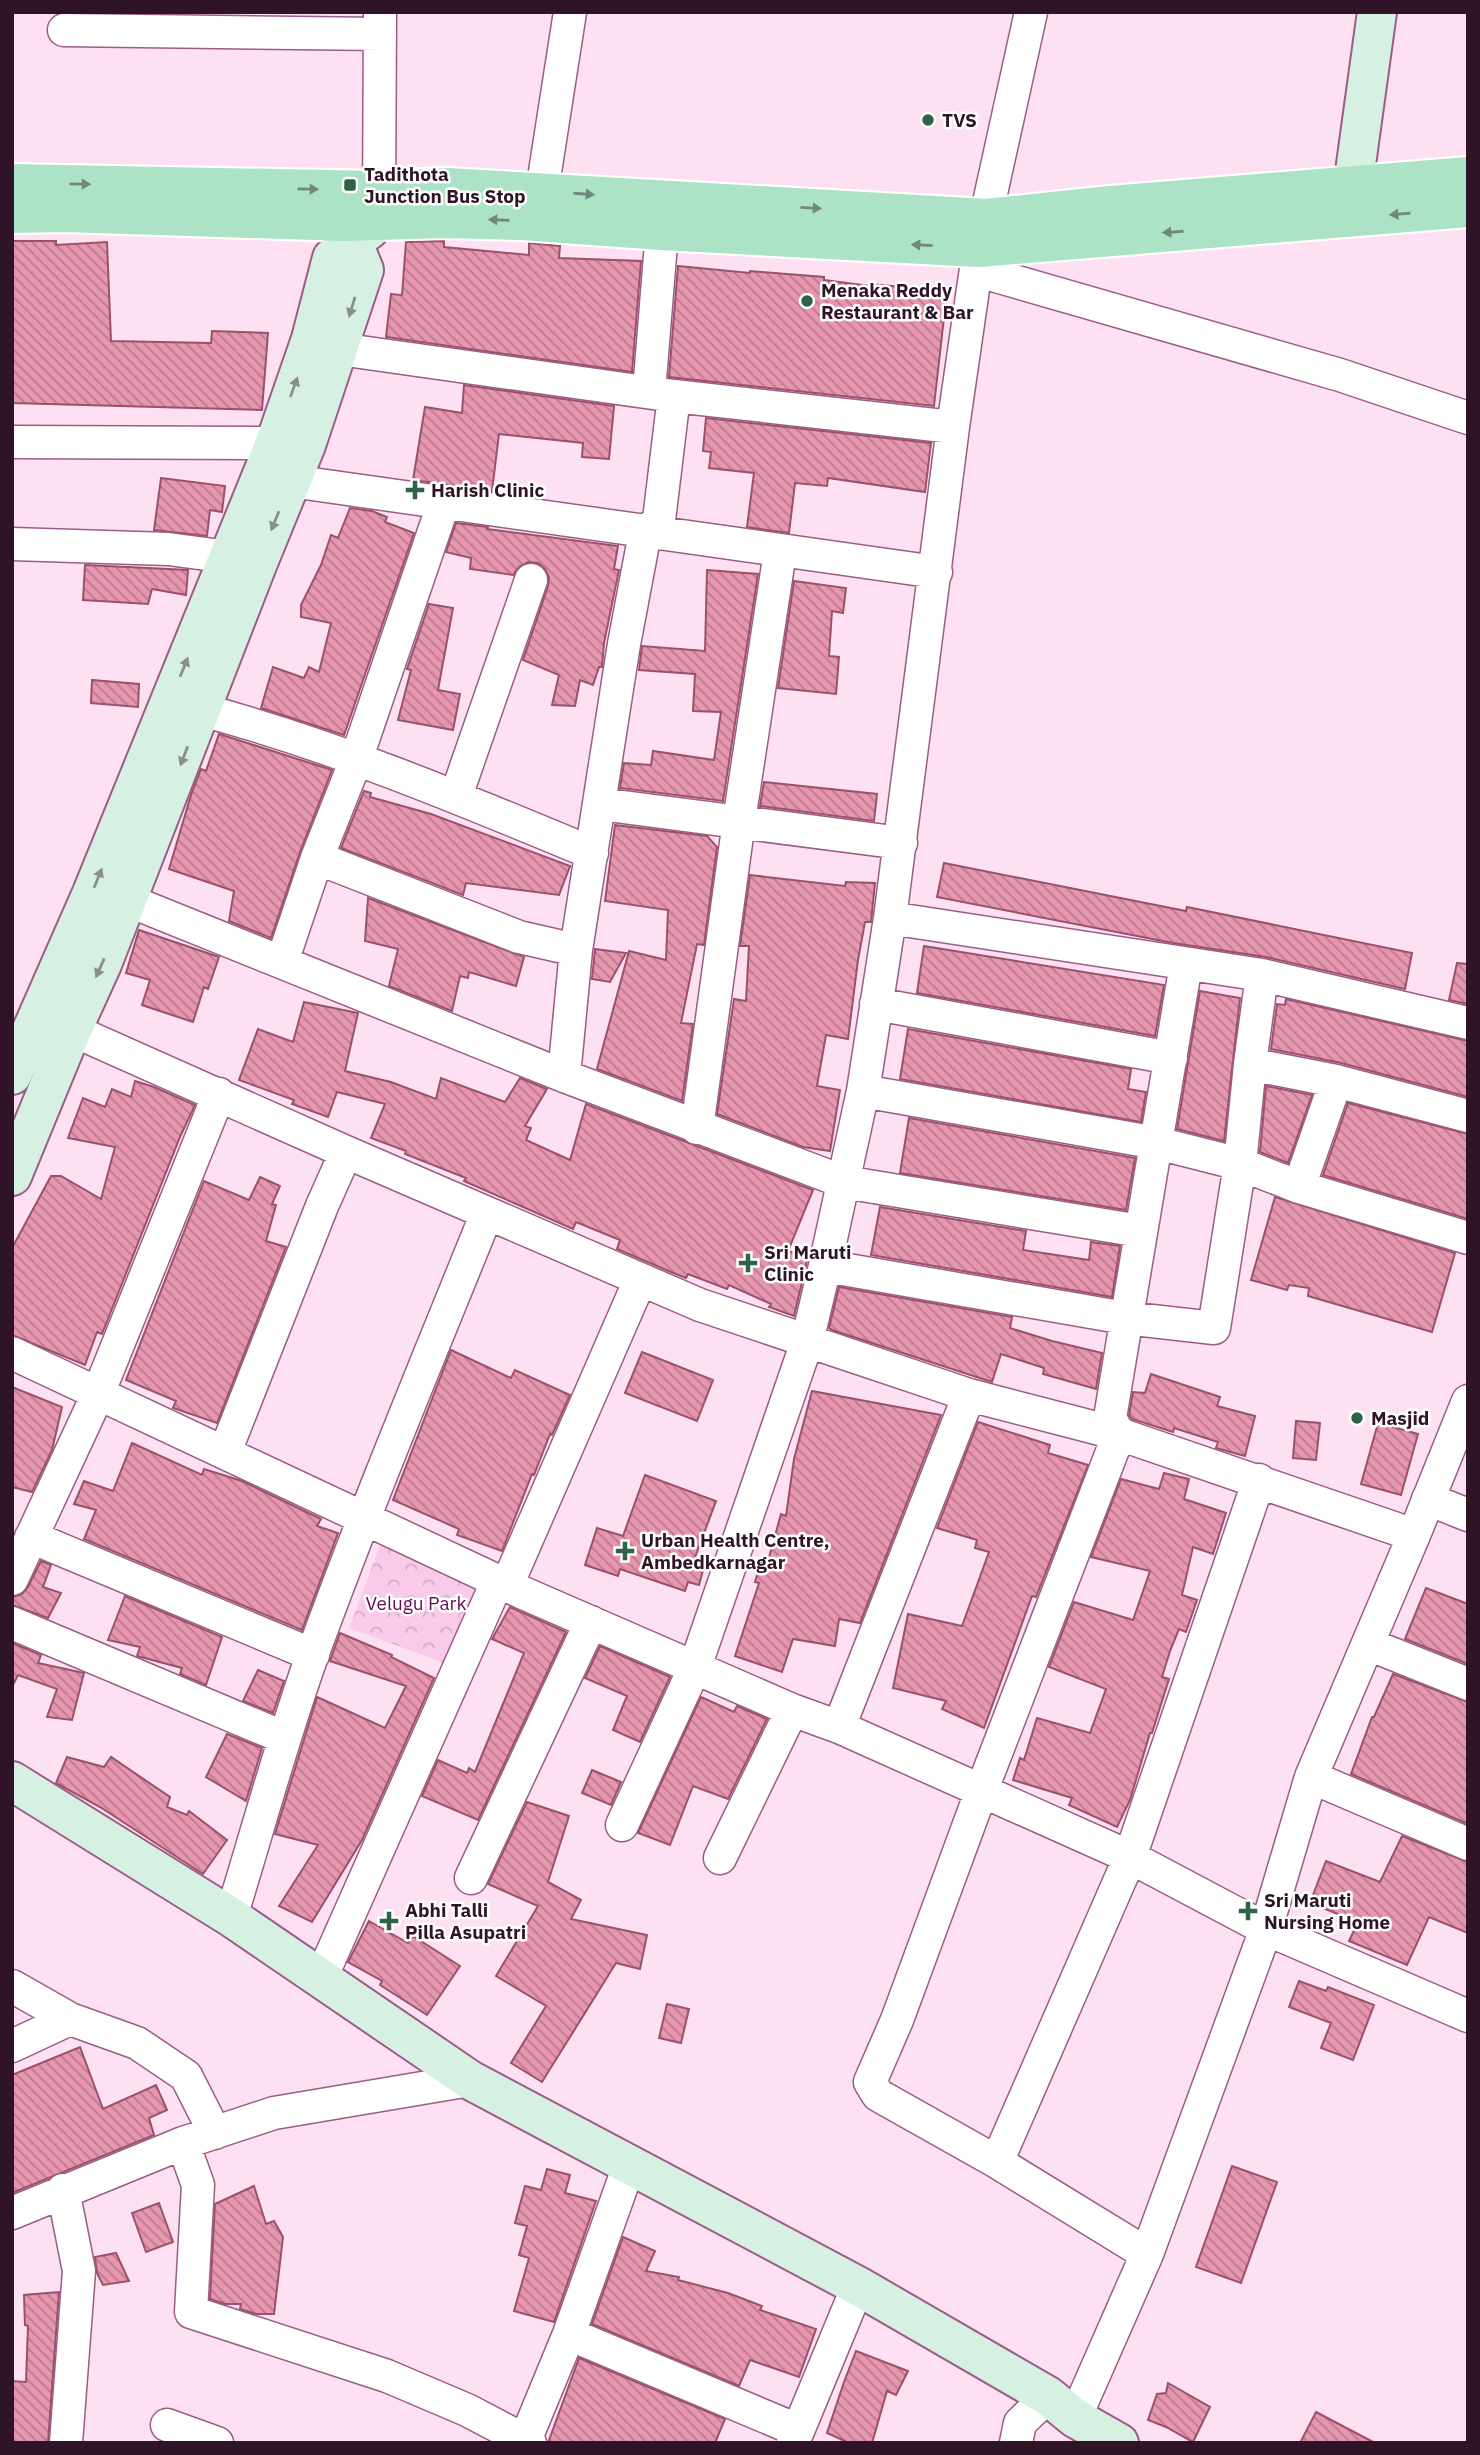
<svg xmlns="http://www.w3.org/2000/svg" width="1480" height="2455" viewBox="0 0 1480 2455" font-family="'IBM Plex Sans',sans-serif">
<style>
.forest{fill:url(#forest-crowns)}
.building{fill:url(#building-back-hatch);stroke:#9a516a;stroke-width:2}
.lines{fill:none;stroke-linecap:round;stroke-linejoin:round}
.street-casing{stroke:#9b5c88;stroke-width:35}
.secondary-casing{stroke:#9b5c88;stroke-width:42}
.primary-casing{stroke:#fff;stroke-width:42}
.street{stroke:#fff;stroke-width:32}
.secondary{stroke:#d6f1e2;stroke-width:38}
.primary{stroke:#ace3c6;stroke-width:38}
.oneway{fill:#73867e}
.oneway2{fill:#8a8e8d}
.poi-dot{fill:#2f6348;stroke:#fff;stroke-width:2.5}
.labels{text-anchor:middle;stroke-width:5;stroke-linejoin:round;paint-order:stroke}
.poi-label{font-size:19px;font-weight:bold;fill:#2e1426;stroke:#fff;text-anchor:start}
.park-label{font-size:19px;fill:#620f50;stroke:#fff}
</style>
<defs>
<pattern id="forest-crowns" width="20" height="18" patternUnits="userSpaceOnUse" patternTransform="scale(1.75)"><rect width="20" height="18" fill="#f9cae9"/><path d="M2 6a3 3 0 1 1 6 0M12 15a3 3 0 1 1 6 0" fill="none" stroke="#d6adc8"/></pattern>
<pattern id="building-back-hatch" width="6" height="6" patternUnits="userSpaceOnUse" patternTransform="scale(1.75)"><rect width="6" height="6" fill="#e696af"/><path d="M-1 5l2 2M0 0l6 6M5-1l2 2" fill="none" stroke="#bb798e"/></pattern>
</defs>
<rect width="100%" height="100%" fill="#fee0f3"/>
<path class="forest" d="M382 1540 483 1577 450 1665 349 1628Z"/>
<path class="building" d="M12 241H56V245L107 242 111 341 211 343 212 331 268 333 262 410 12 403Z
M444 241V247L529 255V243L560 246 559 258 641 261 632 372 386 337 391 294 402 295 406 242Z
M678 266 750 273V271L824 277V280L870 286V284L947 291 934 406 669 377Z
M464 385 614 406 609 459 582 457 583 443 499 434 492 491 413 480 425 407 462 413Z
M706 418 931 443 925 492 828 478 827 486 795 483 789 533 747 527 754 473 709 468 711 452 703 451Z
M161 478 225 486 222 512 210 510 207 536 154 530Z
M350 508 372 511 387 517 385 522 414 533 344 735 261 708 273 667 304 678 309 667 319 672 331 623 301 617V605L321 565 331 535 338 538Z
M456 523 488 527 487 529 618 546 614 569 619 570 604 643 602 667H599L593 685 580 680 575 706 552 705 559 675 523 660 548 586 549 577 545 569 538 563 528 562 519 567 513 575 470 569 471 558 446 552Z
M85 565 188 570 186 595 152 589 148 604 83 600Z
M707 570 758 574 723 801 620 788 624 763 651 765 653 751 714 760 721 712 693 711 695 674 639 670 642 646 705 651Z
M794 581 846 588 843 613 832 611 829 656 839 657 836 694 778 688Z
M429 604 453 608 438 690 460 694 453 730 398 720 411 670 407 669Z
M92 680 139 684 138 707 91 703Z
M219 734 332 770 300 852 271 938 229 921 234 891 169 869 191 795 201 769 206 771Z
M764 782 877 794 874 821 760 806Z
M364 791 371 793 370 797 431 814 570 866 559 895 466 883 463 895 341 848Z
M615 825 707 836 717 847 704 945 697 944 681 1023 693 1024 682 1101 597 1069 629 951 666 960 668 910 605 901Z
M944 863 1186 911 1187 907 1412 953 1405 989 1266 957 1173 943 937 897Z
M750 875 845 886 846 882 875 883 871 922H865L858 960 848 1039 826 1035 817 1086 840 1090 830 1151 803 1147 717 1114 734 999 746 1001 749 946H740Z
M368 898 524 957 516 986 469 972 468 978 460 976 452 1011 389 986 398 949 365 941Z
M139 930 219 957 208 989 204 987 193 1022 142 1005 150 980 126 973Z
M924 946 1164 985 1155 1036 917 993Z
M595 949 626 953 610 982 592 979Z
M1457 963 1468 964V1004L1449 1000Z
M1200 991 1240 998 1224 1141 1177 1129Z
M1286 999 1468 1041V1097L1341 1063 1271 1049 1277 1004 1285 1005Z
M304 1002 358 1013 345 1071 391 1082 436 1099 441 1078 505 1102 520 1078 547 1089 525 1126 531 1128 526 1140 570 1160 586 1104 813 1190 788 1251 808 1257 794 1316 769 1307 771 1304 729 1285 727 1289 688 1274 686 1278 671 1272 617 1249 620 1240 576 1222 573 1229 464 1181 466 1178 405 1154 406 1151 371 1138 385 1104 337 1092 328 1117 292 1104 294 1100 239 1080 258 1029 293 1042Z
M908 1029 1131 1069 1128 1089 1146 1092 1141 1122 900 1079Z
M135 1081 154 1087 195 1105 180 1137 102 1334 97 1332 85 1365 12 1335V1248L51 1176H61L101 1199 115 1147 68 1138 83 1098 105 1107 112 1089 131 1097Z
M1266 1086 1312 1095 1288 1163 1260 1152Z
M1348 1103 1468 1134V1219L1323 1175Z
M909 1118 1135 1158 1126 1210 900 1173Z
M260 1177 280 1186 272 1204 276 1205 266 1241 286 1247 217 1423 173 1408 176 1401 126 1380 204 1181 249 1200Z
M1275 1197 1455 1253 1432 1332 1308 1296 1309 1288 1289 1285 1287 1290 1251 1280Z
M880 1207 1026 1231 1023 1250 1089 1260 1091 1242 1120 1246 1112 1297 871 1255Z
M839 1287 1012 1317 1010 1328 1052 1341 1102 1353 1096 1389 1043 1374 1044 1368 1001 1354 992 1382 832 1330 829 1328Z
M451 1350 511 1378 515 1370 570 1395 552 1435 550 1434 534 1475 532 1474 502 1551 457 1535 459 1529 393 1500Z
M642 1352 713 1380 697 1421 625 1393Z
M1151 1374 1220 1397 1217 1406 1255 1416 1245 1456 1216 1448 1218 1442 1174 1428 1173 1432 1132 1419 1129 1415 1133 1392 1145 1393Z
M12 1387 62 1407 52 1450 32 1492 12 1487Z
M812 1391 941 1415 860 1623 839 1619 835 1646 793 1639 782 1672 735 1656 759 1583 755 1582 762 1559 768 1561 781 1514 786 1516 794 1459Z
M1296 1421 1320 1423 1316 1460 1293 1458Z
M978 1422 1050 1445 1048 1453 1088 1465 1036 1597 1032 1596 984 1728 942 1709 946 1701 893 1688 908 1614 962 1626 989 1552 975 1548 977 1540 937 1528Z
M1378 1423 1418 1434 1401 1495 1361 1484Z
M132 1443 202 1475 204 1469 242 1481 321 1519 317 1526 338 1533 302 1630 84 1539 96 1510 74 1504 84 1481 113 1491Z
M1164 1473 1189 1479 1184 1499 1226 1513 1213 1554 1193 1547 1182 1595 1197 1600 1186 1632 1179 1629 1170 1651 1162 1677 1169 1679 1152 1733H1150L1130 1800 1117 1827 1069 1805 1072 1798 1013 1780 1020 1758 1024 1760 1037 1718 1090 1733 1106 1689 1049 1667 1074 1602 1133 1620 1150 1571 1091 1557 1121 1479 1159 1489Z
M645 1475 716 1501 694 1560 705 1563 699 1585 688 1582 685 1591 620 1569 618 1576 585 1565 597 1528 623 1536Z
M41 1561 51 1565 43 1587 61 1593 48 1618 12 1605 13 1597 22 1594 28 1587Z
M1426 1588 1468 1604V1664L1405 1639Z
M125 1596 222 1637 206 1685 180 1674 182 1668 137 1656 140 1647 108 1640Z
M510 1607 566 1632 478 1820 422 1796 438 1760 467 1773 469 1768 475 1772 524 1653 492 1639Z
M340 1633 392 1655 391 1657 434 1678 362 1840 312 1922 279 1906 318 1845 275 1834 317 1697 385 1728 406 1686 330 1661Z
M12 1643 41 1655 38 1663 84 1673 72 1720 47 1717 57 1689 18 1675 12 1687Z
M600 1646 670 1677 640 1742 613 1730 627 1696 585 1678Z
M258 1670 284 1681 273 1713 243 1701Z
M1393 1674 1468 1702V1824L1351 1774 1372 1717H1374Z
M701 1697 734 1712 737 1706 767 1719 728 1799 693 1786 670 1845 638 1833Z
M227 1734 262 1748 246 1801 206 1777Z
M67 1757 104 1767 111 1757 170 1797 167 1807 187 1815 189 1811 227 1840 203 1874 100 1807 56 1783Z
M592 1770 621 1782 611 1805 582 1793Z
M527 1802 569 1816 548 1882 581 1900 571 1919 647 1935 640 1969 616 1963 542 2082 511 2063 546 2006 496 1976 538 1906 488 1884Z
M1402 1836 1468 1862V1933L1429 1917 1407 1965 1349 1941 1358 1922 1310 1903 1326 1861 1380 1882Z
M369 1921 408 1943 413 1936 460 1966 427 2015 380 1985 382 1981 348 1962Z
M1299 1981 1326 1991 1328 1987 1374 2005 1353 2060 1321 2048 1331 2023 1289 2007Z
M667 2004 689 2009 681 2043 659 2038Z
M80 2047 103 2109 156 2085 167 2110 149 2118 154 2135 12 2193V2075Z
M1232 2166 1277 2182 1241 2283 1196 2267Z
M547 2169 570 2175 565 2193 596 2201 554 2322 514 2311 529 2258 519 2255 527 2226 515 2223 525 2186 541 2190Z
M254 2186 266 2224 274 2221 283 2237 274 2314H256L240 2309 241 2304H225L210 2299 215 2204Z
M159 2203 173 2242 146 2252 132 2213Z
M623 2237 655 2251 646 2271 679 2277 678 2280 728 2293 762 2306 760 2310 816 2329 799 2377 750 2360 739 2386 592 2324Z
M116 2253 129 2281 103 2285 97 2273 95 2257Z
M59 2292 48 2443H12V2381L26 2382 28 2326 25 2325 24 2295Z
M856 2351 908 2371 896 2395 887 2391 872 2443H849L827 2433 844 2382Z
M579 2358 725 2419 715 2443H548Z
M1168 2383 1210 2407 1193 2442 1166 2427 1148 2420 1157 2394 1166 2393Z
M1316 2412 1375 2443H1300Z"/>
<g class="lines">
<g class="street-casing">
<path id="street" d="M64 30 380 34
M542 191 570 12
M379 214 380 12
M979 248 996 276 1340 375 1468 418
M339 349 674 396 953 427
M649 392 662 231
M12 442 275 443
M291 481 936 572
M12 544 168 549 229 557
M202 710C336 746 464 800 592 853
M456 796 531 580
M600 804 901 843
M317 858 519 937 576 950
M127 900 564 1076 844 1182 1140 1231
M890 918 1262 975 1468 1023
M282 962 317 858 356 760 444 502
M876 1004 1171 1058
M72 1030 346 1152 700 1305 969 1395 1119 1434 1414 1535
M1250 1064 1336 1081 1468 1116
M564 1076 576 950 624 644 645 533 659 520 674 396
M863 1091 1157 1143 1240 1164 1299 1187 1468 1238
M697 1128 739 821 780 552
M1299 1187 1336 1081
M825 1266 1125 1318 1214 1328 1240 1164 1250 1064 1262 975
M12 1353 521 1592 792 1710 839 1727 1130 1857 1266 1929 1468 2016
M225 1452 322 1206 346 1152
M1428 1499 1468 1515
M31 1537 313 1655
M12 1579 98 1394 219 1094
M507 1585 640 1280
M12 1623 285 1738
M1368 1644 1468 1684
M839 1727 969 1395
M1311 1777 1468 1844
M622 1825 695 1667 807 1342 825 1266 863 1091 890 918 953 427 979 248 1031 12
M720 1858 792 1710
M471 1878 591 1622
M231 1917C258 1829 282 1740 313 1653 367 1505 428 1359 487 1213
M321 1978 498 1580
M12 1986 70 2019 137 2043 186 2076 215 2133
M12 2046 70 2019
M183 2143 198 2185 191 2312 387 2376 467 2410 530 2443
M997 2162 1130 1857 1259 1480
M63 2190 79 2271 66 2443
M12 2213 183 2143 274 2113 470 2080
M1147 2254 997 2162 878 2095 870 2082 897 2020 981 1792 1119 1434 1110 1418 1186 964
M569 2334 797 2430
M1075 2418 1147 2254 1266 1929 1311 1777 1414 1535 1468 1401
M167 2425 217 2443
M524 2443 569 2334 630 2163
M793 2443 858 2286
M1016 2443 1020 2423 1048 2396"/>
</g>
<g class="secondary-casing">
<path id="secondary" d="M1353 186 1377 12
M12 1075 92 893 275 443 311 339 332 258 370 229
M12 1176 72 1030 102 964 257 565 306 445 364 270 353 243
M12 1781 231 1917 470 2080 858 2286 1048 2396 1075 2418 1119 2443"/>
</g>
<g class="primary-casing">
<path id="primary" d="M12 183 379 190 447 187 986 218 1110 205 1468 176
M12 214 65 213 344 222 446 219 522 221 662 231 979 248 1468 208"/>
</g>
<use href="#street" class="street"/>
<use href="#secondary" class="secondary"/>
<use href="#primary" class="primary"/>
</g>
<defs><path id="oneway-solid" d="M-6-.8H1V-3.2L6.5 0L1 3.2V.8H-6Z" transform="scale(1.75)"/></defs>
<g class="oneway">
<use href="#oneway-solid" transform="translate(80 184) rotate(1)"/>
<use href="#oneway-solid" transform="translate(308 189) rotate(1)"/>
<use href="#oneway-solid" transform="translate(584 194) rotate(4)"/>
<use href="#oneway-solid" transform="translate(811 208) rotate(3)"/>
<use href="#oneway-solid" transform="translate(1400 214) rotate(175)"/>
<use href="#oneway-solid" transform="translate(499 220) rotate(-178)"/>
<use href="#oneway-solid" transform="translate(1173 232) rotate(176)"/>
<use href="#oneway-solid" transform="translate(922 245) rotate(-177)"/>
</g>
<g class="oneway2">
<use href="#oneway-solid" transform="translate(352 307) rotate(107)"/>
<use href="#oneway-solid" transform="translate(294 387) rotate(-70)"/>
<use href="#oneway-solid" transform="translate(275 521) rotate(112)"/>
<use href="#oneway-solid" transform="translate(184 667) rotate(-68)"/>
<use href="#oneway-solid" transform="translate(184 756) rotate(111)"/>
<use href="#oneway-solid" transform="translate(98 878) rotate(-68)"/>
<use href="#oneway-solid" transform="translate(100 968) rotate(114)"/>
</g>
<g class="poi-dot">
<circle cx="928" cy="120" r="7"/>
<rect x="343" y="178" width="14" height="14" rx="3.5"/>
<circle cx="807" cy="301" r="7"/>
<path d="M411.5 479.5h7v7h7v7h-7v7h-7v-7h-7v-7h7z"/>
<path d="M744.5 1252.5h7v7h7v7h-7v7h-7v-7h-7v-7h7z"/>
<circle cx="1357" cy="1418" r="7"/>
<path d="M621.5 1540.5h7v7h7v7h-7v7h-7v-7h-7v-7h7z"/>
<path d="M1244.5 1900.5h7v7h7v7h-7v7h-7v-7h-7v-7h7z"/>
<path d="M385.5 1910.5h7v7h7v7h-7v7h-7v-7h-7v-7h7z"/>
</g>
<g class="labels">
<g class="poi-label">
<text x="942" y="127">TVS</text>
<text x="364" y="181">Tadithota<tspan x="364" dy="22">Junction Bus Stop</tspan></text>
<text x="821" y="297">Menaka Reddy<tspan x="821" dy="22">Restaurant &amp; Bar</tspan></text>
<text x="431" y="497">Harish Clinic</text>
<text x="764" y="1259">Sri Maruti<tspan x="764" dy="22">Clinic</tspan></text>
<text x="1371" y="1425">Masjid</text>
<text x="641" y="1547">Urban Health Centre,<tspan x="641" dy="22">Ambedkarnagar</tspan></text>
<text x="1264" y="1907">Sri Maruti<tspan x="1264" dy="22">Nursing Home</tspan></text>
<text x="405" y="1917">Abhi Talli<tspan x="405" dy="22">Pilla Asupatri</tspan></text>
</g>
<g class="park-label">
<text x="416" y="1610">Velugu Park</text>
</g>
</g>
<rect width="1480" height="2455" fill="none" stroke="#2e1426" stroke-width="28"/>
</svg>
